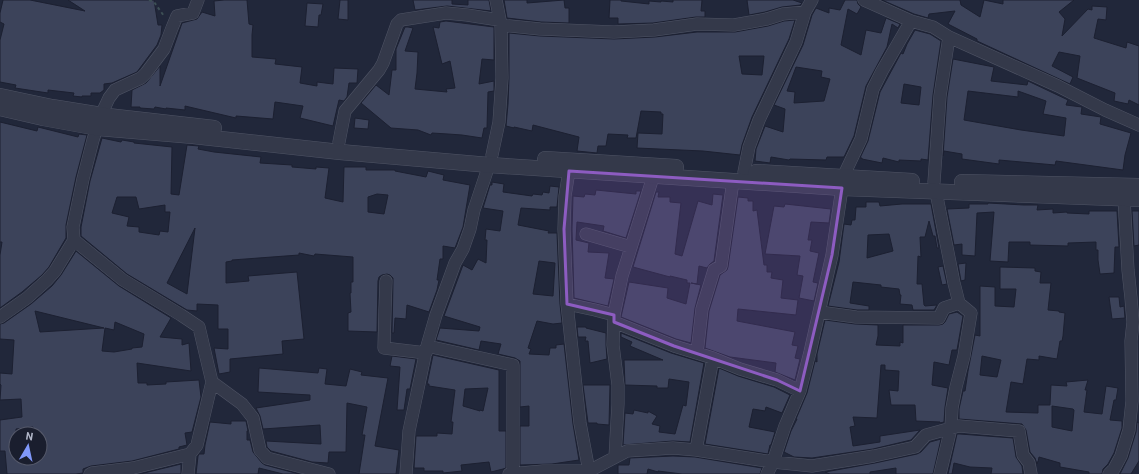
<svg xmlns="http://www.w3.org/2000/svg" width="1139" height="474" viewBox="0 0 1139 474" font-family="Barlow,sans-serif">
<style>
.building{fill:#3c435a;stroke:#1c2031;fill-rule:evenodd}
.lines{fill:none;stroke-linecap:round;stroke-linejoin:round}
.minor-casing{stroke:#4f5465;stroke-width:13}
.tertiary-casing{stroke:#4f5465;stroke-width:16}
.path{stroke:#3d4f55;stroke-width:2;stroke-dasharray:3 3;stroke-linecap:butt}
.minor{stroke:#34394a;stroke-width:12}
.tertiary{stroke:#34394a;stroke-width:15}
.marked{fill:#8d5cc1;fill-opacity:0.2;stroke:#8d5cc1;stroke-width:3;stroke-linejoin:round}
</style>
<rect width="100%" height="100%" fill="#21273a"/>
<path class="building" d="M3 0H30L85 11 68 0H154L158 25H162L161 35 157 45 137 72 112 83 104 84V90L100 93H91V96H82V97L73 96 74 93 48 90V93L15 88 16 85 0 82V40L4 24 0 22V13Z
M224 0H247L249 24 253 25 252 35V57L276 59 275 64 302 67 300 83 317 86V82L333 84 334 68 358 69 357 83H349L347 97 344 101 339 100 333 126 300 118 303 106 275 102 273 119 236 116V118L185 106V110L166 108V109L155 107 154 109 140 108V107H131L132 90 146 83 160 66V86L182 23 197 19 202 12 215 16 214 1Z
M340 0H348V20L338 19Z
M413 0H452V4L468 5V0H489L491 11 447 6 415 10Z
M504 0H527V3L564 0 565 8H569V23L541 22 507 18Z
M610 0H621V1L649 4V1L661 2V1L673 2V0H702L701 11H705V17H696L653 23 618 24V18H609Z
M747 0H793L802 3 800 5 782 7 765 12 749 15Z
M845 0H857L858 4 861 7 857 14 848 9 841 45 861 55 866 30 881 33 886 18 900 24 898 28 892 24 887 47 866 86 854 136 844 157H827L826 160 790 159 789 160 771 157 770 163 755 161 756 149 765 126 783 132 785 109 774 105 803 45 812 15 816 8 829 13V8L840 10ZM796 67 822 71 821 77 830 79 824 101 794 103 795 92 787 91Z
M882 0H960L961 5 980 17 984 0 1003 4V0H1074L1059 12 1065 19 1062 36 1088 9 1092 10V6L1107 7 1106 20 1098 19 1094 38 1126 48 1127 42 1139 46V105L1129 100 1128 104 1114 101 1115 93 1077 78 1080 56 1059 52 1052 66 1073 77 1070 84 977 41V39L948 24 955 11 929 14 928 18 914 14Z
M307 3 323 4 321 15H319L318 27 305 26Z
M795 20 789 39 752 117 742 145 740 155 703 151 637 148 638 133 662 134 663 114H661V112L641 111 636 138H627L628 135 608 134 606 146H598L597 153 577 151 579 137 533 125 532 131 514 127V128L506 126 508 104 509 78V33L540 36 614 39 655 37 697 32H735L768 26 784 21ZM739 56H764L762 75 742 74Z
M446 21 494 27V60L482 59 479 84 494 81V91L488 92 487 128H484L482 138 462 135 448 134 432 133 431 135 418 130 391 128 361 103 376 85 389 95 392 70H396V49L405 27H408L413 28 405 51 418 52 417 73 415 89 447 92 446 89 455 88 450 61 442 64 433 27 439 28 440 22Z
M915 30 930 34 941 41 933 95 928 160 921 159V161L899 160V162L883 158 882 163 862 159V158H860L868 141 880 92 901 53 903 54 907 44ZM904 84 921 87 919 105 901 103Z
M953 59 994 67 991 81 1027 85 1028 81 1068 100 1066 105 1082 107 1081 114 1101 117 1100 124 1131 133 1125 155 1123 170 1056 161 1055 165 999 160V164L962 159V154L944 151 943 156 947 97ZM968 91 1018 97V91L1046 101 1043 114 1066 118 1064 136 1021 130 964 120Z
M355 118 369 120 368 129 354 128Z
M0 122 37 131 38 127 78 137 79 134 87 135 76 177 66 225V238L49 267 42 275 22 292 0 308V255L2 242H0Z
M102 138 121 142 122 140 134 142V143L172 147 171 194 179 195 187 145 199 146 198 149 214 152 261 157 260 163 292 165V167L316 169V167L329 168 325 198 343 202 344 167H366V170H395V171L426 177 428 171 444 175 443 180 470 185 463 227 455 248 443 246V259H440L437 280H439L437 290 429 312 407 305 406 319 395 318 394 333H392L393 281V278L390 275 387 274 382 275 379 277 378 281 377 332 348 331V313L351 312 350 293H351V282H353V257L315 254 314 256 299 253V255L232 260V261L226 262V283L249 281 248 276 297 272 304 339 282 341 283 354 230 359V372L219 374 214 348 228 349V329H218V305L197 304V311L187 310 127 274 81 236V227L90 181ZM377 194 388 195 384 214 368 212V197ZM117 197H136L139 209 165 205V212H170L168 232 160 231 159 235 139 232V227L127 226 129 217 112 213ZM195 228 187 294 167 283Z
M492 182 504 184 503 192 532 196 533 194 542 195 543 192 549 193 550 186 559 187 557 207H550V210L521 208 518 225 549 231 548 233H557L560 304 562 323 553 324 537 321 528 348 531 349 529 354 549 355 550 348H556V345L564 344 573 424 579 460 552 464 520 465V426H529V406L520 407V361L515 358 498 354 501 344 481 341 479 350 436 340 440 328 479 331 480 327 444 316 463 265 472 270 478 259 486 263 487 240H485L486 229 500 231 503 211 483 208 490 185H492ZM539 261 555 263 553 296 533 294Z
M596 190 636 194V191H641L626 238 603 231 604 226 577 222 576 240 589 243 588 252 609 253 605 278 614 279 608 306 574 298 572 229 573 196 584 197 585 194 595 195Z
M656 192H659L658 197H670V202L681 203 675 254 682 256 698 201 712 205 713 194 723 195 714 261 710 264 707 268 699 266 697 284 691 283 701 285 695 308 691 343 676 339 621 317 629 282 668 288 667 298 686 304 690 283H687V280L670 276V277L633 267Z
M738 197 748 198V201H753V211L757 210 764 265H767V272H772L771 278 783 280 781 298 798 300 796 315 738 309 737 321 795 332 792 345 798 346 795 358 800 359 795 380 775 372 776 363 730 357 705 348 709 311 720 275 727 270 728 267Z
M866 202H879L880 206 902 204H931L939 248H937L935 236H933L929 221 925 237H920L921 257 918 256 917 284H922L924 305 925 306 937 305 934 310H913L912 305 900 304 901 295H900L899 289 881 287V285L853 282 850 303 869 306V310H857L828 306 839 262 844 224 851 225 852 220H855L856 207H866ZM889 234 893 251 867 258 868 235Z
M988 203 1024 205H1038L1037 210 1053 209V213L1067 212V213L1089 214V211H1117L1119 247H1115L1114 273 1100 274 1098 260V250H1096V242L1068 243V246L1030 245V242H1009L1008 262 990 261 994 212 977 213 975 256 962 255V244L954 245 947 209 969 208V204H988Z
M785 204 831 209 829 223 811 222 808 240H812L810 251 819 253 813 282 818 283 814 301 799 298 803 276 797 275 800 256 765 254 774 206 784 207Z
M1132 211H1139V245L1134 246Z
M76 251 119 286 171 318 160 337 182 339V345L189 343 191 371 137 363 138 383H147V385L166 384V382L199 380 201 397 192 432 185 433 187 445 179 447V449L132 461 91 466 83 469V473L76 474H7L5 451H0V420L22 417 21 399 0 400 1 385 0 384V373L12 374 14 340 0 339V324L4 323 31 304 52 286 61 275ZM35 311 104 328 40 332ZM115 322 144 334 142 347 132 348V349L114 352 102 351 105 328 114 330ZM33 427 34 434H40V458H16V429Z
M966 263 965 280 961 281 958 264Z
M943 266 947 284 942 285 938 267Z
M1000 267 1035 268V271L1041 272 1040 283H1051L1048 310 1059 311V312L1065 313 1063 336 1062 341H1060L1057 359 1039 356V360L1027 359 1023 384 1011 382 1006 412 1038 413V405H1050L1051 385 1067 386 1066 382 1088 380 1085 390H1087L1084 412 1102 414 1106 386 1118 388 1116 400H1114L1110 420 1122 421V428L1114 453 1108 464 1103 469 1102 474H1089V472L1060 467V463L1039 457 1038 462H1037V464L1035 458 1030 452 1026 430 1022 424 959 419V409L963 391H965L968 371 975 335 980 336V286L995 287V306L1014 307 1016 289H1000ZM982 356 1001 360 997 377 980 375ZM1052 406 1073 409 1074 410 1072 431 1052 427Z
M1109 297H1119L1120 307 1124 306 1125 318 1112 319Z
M957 312 963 316 957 350H952L949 365 934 362 932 385 948 388 945 407 944 422 940 423V422L916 421 915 405H891L889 390 898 391 899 371 885 370V365H881L877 418 853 417 855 426 850 427 853 446 880 442V436L920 430 911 440 873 449 812 458 794 457 784 452 791 431 797 419H796L807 393 815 361 817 362V354L825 320 855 324 878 325V336L876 345 900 346V342L903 343V325H939L943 324 945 322 949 314Z
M577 327H586V328L606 333V345L607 359 590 363 588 341H585L586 337H578Z
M621 333 671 353 704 363 690 442 673 441 623 445 625 413 633 414 634 410 648 413V411L657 416 652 424 660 426 659 432 675 434 683 405 686 406 689 382 669 379 668 388H657V386L625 385 624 360H663L630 346 632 342 621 337Z
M433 355 499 370V431H506V468L503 469 491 472 489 462 461 465 462 471 443 473V471H424V468H414L416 436H437V433L452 434 453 422H451L455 390 429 386V384H427ZM488 388 483 411 480 410V411L463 406 465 389Z
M392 356 416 359 410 389H407L404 410H397L400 367 390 366Z
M259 368 318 373 319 368 327 369 325 384 346 386 350 369 362 372 361 375 388 378 375 446 399 450 396 474H359L365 435H362L367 407 347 403 346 452H329L328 463 312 462 271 451 267 447 266 441 321 444 320 425 263 429 260 416 256 408 310 400V395L258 392Z
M719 368 738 376 774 387 790 395 782 413 766 407 765 411 753 409 749 427 775 432 771 445H770L768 454 705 444Z
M583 385H610L609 425 597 424V423H588Z
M231 421H246L248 431H247V440H250L253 452 262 463 265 465 299 474H283L259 468 258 474H196L198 456 199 454H204L205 445 210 422 231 424Z
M1137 422 1139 423V461L1131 474H1120L1128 458 1136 432Z
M957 434H960L1013 438 1016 457 1022 466 1023 474H991L992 468 970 467 954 463 952 474H948Z
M941 439 933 474H896V468L870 472V474H830L825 472 875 463 917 454 921 452 930 442Z
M673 456 695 457 762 468 760 474H682L658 471V472L648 469 647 474H618V465H629L630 458Z
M181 464V474H140Z"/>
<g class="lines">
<g class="minor-casing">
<path id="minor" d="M864 0 911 21 933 27 949 37 1058 86 1105 110 1139 125
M501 25 540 29 614 32 654 30 697 24 734 25 767 19 783 14 805 12 812 0
M339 142 345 111 379 70 383 63 397 24 401 20 446 13 467 15 499 20
M492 155 499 122 502 78 501 25 496 0
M569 171 565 196 564 229 567 304 580 423 589 471V474
M744 172 749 147 759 120 796 42 805 12
M843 177 861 139 873 89 882 71 911 21
M934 182 940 96 949 37
M936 192 954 283 959 303 971 313 964 356 956 387 952 408 951 428 940 474
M586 234 631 247
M74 240 123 280 181 315 199 327 212 382 197 445 190 454 188 474
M386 281 385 310 384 348 426 353
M567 304 595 310 614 315 613 345 618 385V404L615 457
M819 312 856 317 939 318 944 308 959 303
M614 315 622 276 653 177
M0 317 27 298 47 280 55 271 74 240 73 227 83 179 93 140 101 115 109 98 115 90 141 78 146 73 164 49 172 28 177 16 193 13 198 0
M614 322 674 346 713 358 740 369 777 380 800 391
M427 346 513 365V473
M697 353 702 309 714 270 721 266 733 181
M212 382 242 404 253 418 260 450 267 458 329 474
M696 450 713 358
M90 474 92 473 133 468 190 454
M406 474 409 431 427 346 436 315 455 263 463 249 470 229 474 210 489 165
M509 474 543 471H589L627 451 673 448 696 450 773 462 812 466 874 456 915 447 926 435 959 426 1019 431 1023 455 1029 463 1031 474
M767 474 773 462 785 426 800 391 810 352 832 255 842 188
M1109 474 1114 469 1121 456 1129 430 1132 401 1131 341 1133 322 1131 298 1128 270 1124 198"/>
</g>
<g class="tertiary-casing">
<path id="tertiary" d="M0 96 52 107 108 116 214 128
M0 108 43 118 98 128 193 136 340 152 489 165 842 188 1139 199
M545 159 676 167
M756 172 912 181
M962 182 1139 186"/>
</g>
<path class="path" d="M149 0 154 2 164 16"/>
<use href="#minor" class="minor"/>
<use href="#tertiary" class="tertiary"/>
</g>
<path class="marked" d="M569 171 842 188 832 255 800 391 777 380 674 346 614 322V315L567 304 564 229Z"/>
<g transform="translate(28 446) rotate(9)"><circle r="19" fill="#1a1e2e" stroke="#565a6b"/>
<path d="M0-3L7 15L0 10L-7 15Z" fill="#8098fa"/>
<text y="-6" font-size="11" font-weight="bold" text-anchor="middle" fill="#afb4c6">N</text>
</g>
</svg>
